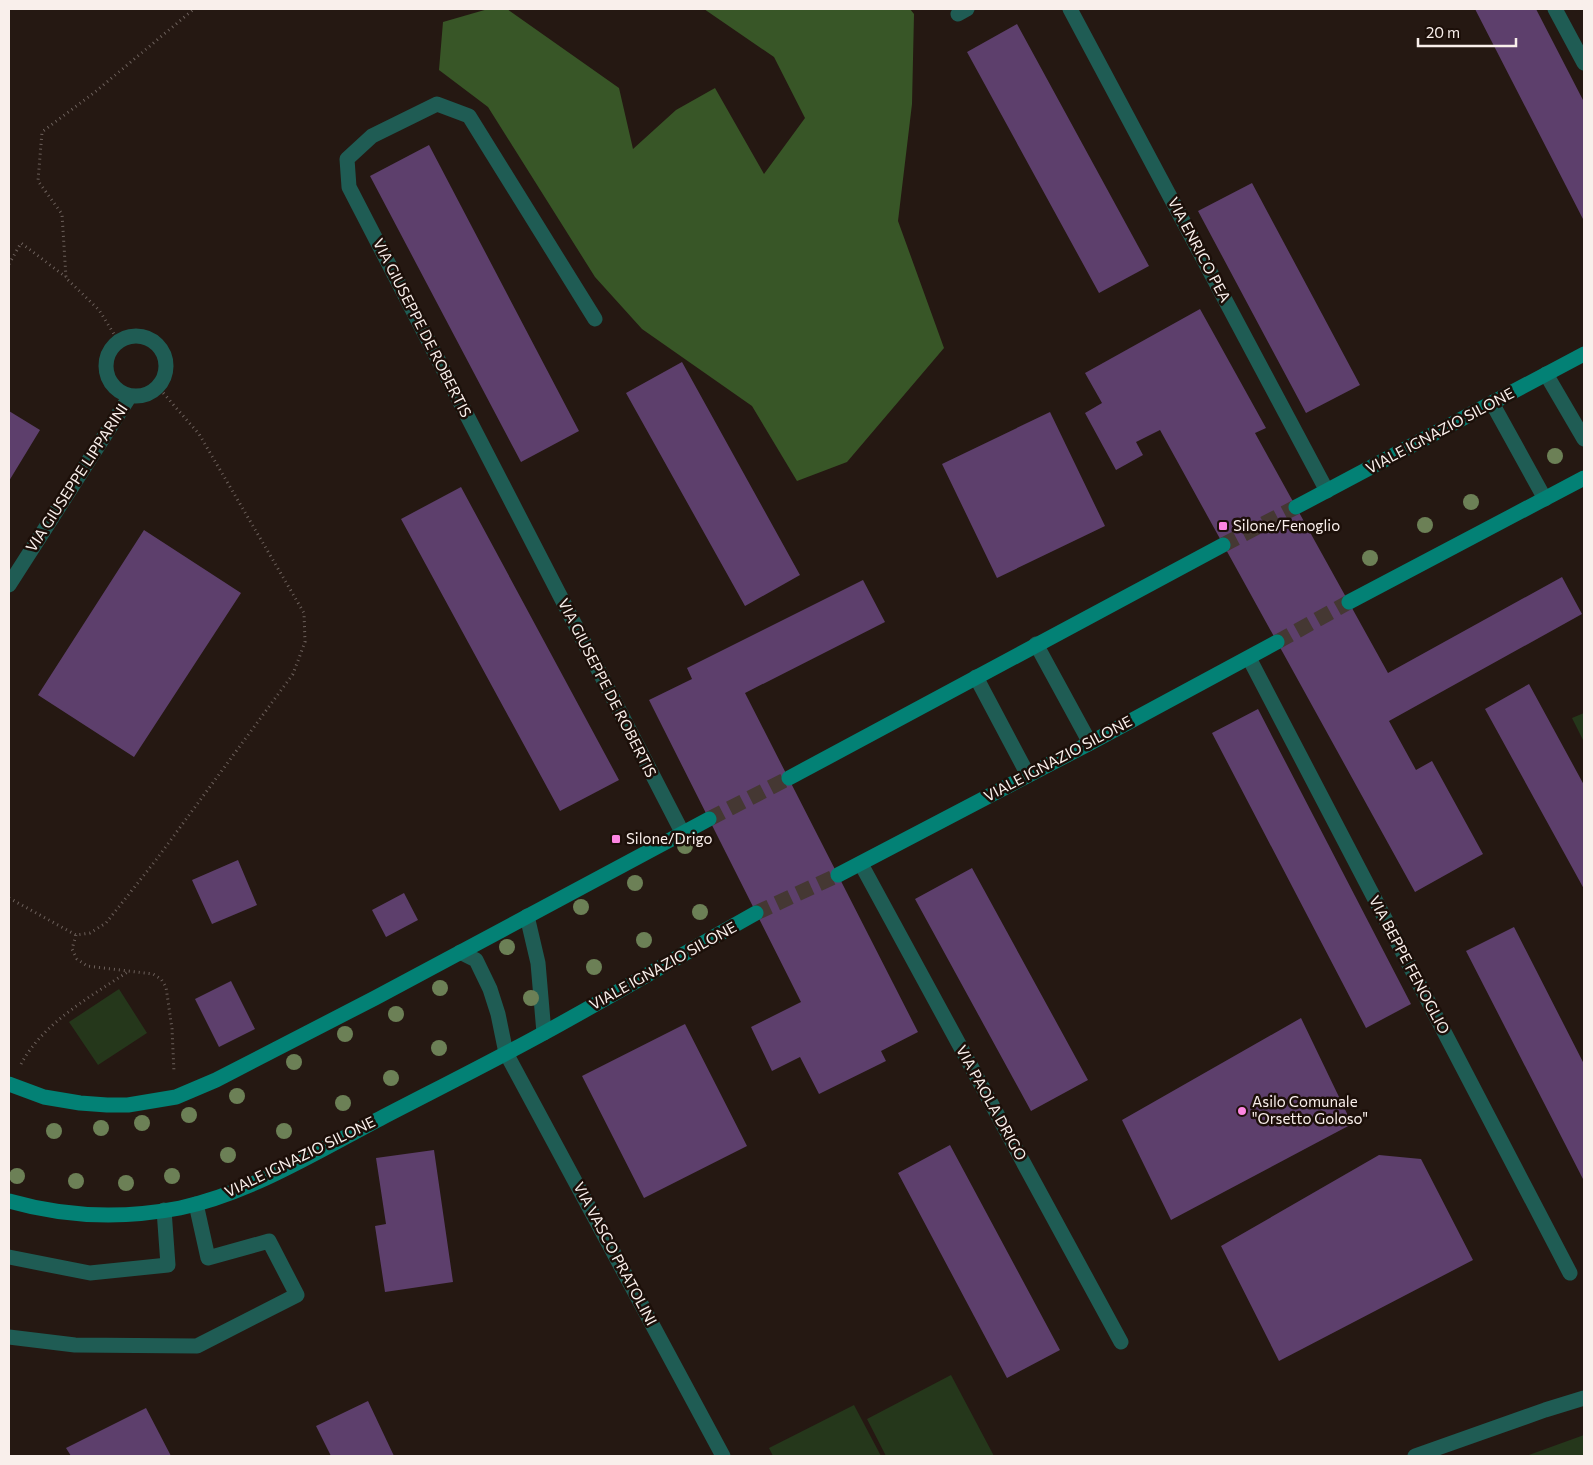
<svg xmlns="http://www.w3.org/2000/svg" width="1593" height="1465" viewBox="0 0 1593 1465" font-family="Commissioner,sans-serif">
<style>
.green{fill:#25371b}
.forest{fill:#385627}
.building{fill:#5d3f6c}
.lines{fill:none;stroke-linecap:round;stroke-linejoin:round}
.secondary-tunnel{stroke:#453833;stroke-width:15;stroke-dasharray:15 8;stroke-linecap:butt}
.path{stroke:#6d615c;stroke-width:3;stroke-dasharray:1 4;stroke-linecap:butt}
.lane{stroke:#1f5c54;stroke-width:15}
.street{stroke:#1f5c54;stroke-width:15}
.secondary{stroke:#038175;stroke-width:15}
.tree{fill:#6c8056}
.poi-dot{fill:#fd86e2;stroke:#1c0f09;stroke-width:2}
.labels{text-anchor:middle;stroke-width:5;stroke-linejoin:round;paint-order:stroke}
.street-label{font-size:15px;fill:#f9efeb;stroke:#1c0f09}
.poi-label{font-size:15px;fill:#f9efeb;stroke:#1c0f09;text-anchor:start}
</style>
<rect width="100%" height="100%" fill="#251812"/>
<path class="green" d="M1584 713V742L1572 718Z
M119 989 147 1033 98 1065 69 1022Z
M951 1375 994 1456H886L867 1419Z
M854 1405 881 1456H773L769 1448Z
M1584 1435V1456H1526Z"/>
<path class="forest" d="M488 9H507L619 88 633 149 676 110 715 88 764 174 805 118 774 57 704 9H910L914 14 912 104 898 221 944 348 847 462 797 481 752 406 642 329 595 277 488 107 439 70 443 22Z"/>
<path class="building" d="M1475 9H1536L1584 102V221Z
M1017 24 1149 266 1099 293 967 52Z
M429 145 579 431 521 462 370 176Z
M1252 183 1360 385 1306 413 1198 211Z
M1200 309 1266 428 1255 433 1388 673 1562 577 1582 614 1389 721 1416 770 1432 761 1483 854 1415 892 1160 430 1136 442 1143 455 1116 470 1085 413 1102 403 1085 373Z
M682 362 800 575 745 606 626 393Z
M9 411 40 430 9 481Z
M1050 412 1105 526 997 578 942 464Z
M461 487 619 780 560 811 401 519Z
M144 530 241 593 134 757 38 695Z
M863 580 885 622 745 693 918 1032 881 1051 886 1061 819 1094 800 1057 772 1071 751 1027 801 1002 649 700 692 679 687 668Z
M1529 684 1584 785V889L1485 709Z
M1258 709 1411 1004 1366 1028 1212 733Z
M238 860 257 905 212 924 192 880Z
M972 868 1088 1080 1031 1111 915 899Z
M404 893 418 920 386 937 372 910Z
M1514 927 1584 1064V1181L1466 951Z
M231 981 255 1029 219 1047 195 999Z
M1301 1018 1352 1124 1171 1220 1122 1120Z
M685 1024 747 1146 644 1198 582 1076Z
M950 1145 1060 1350 1007 1378 898 1173Z
M434 1150 453 1282 385 1292 375 1226 386 1224 376 1158Z
M1379 1155 1421 1159 1473 1260 1279 1361 1221 1246Z
M368 1401 394 1456H331L316 1426Z
M146 1408 171 1456H71L66 1448Z"/>
<g class="lines">
<path class="secondary-tunnel" d="M1223 545 1296 507
M1277 642 1349 602
M709 819 789 778
M756 913 838 875"/>
<path class="path" d="M9 264 21 243 66 277
M119 342 99 310 66 278 62 214 38 181 42 132 95 92 194 9
M9 898 76 935 90 933 106 923 156 860 293 674 305 642 304 613 199 434 158 387
M76 935 72 949 77 959 87 966 153 974 161 979 166 987 172 1029 174 1072
M21 1064C44 1022 90 997 129 971"/>
<path class="lane" d="M9 1257 90 1273 168 1265 164 1210
M9 1337 75 1345 197 1346 297 1295 269 1241 208 1258 196 1204"/>
<path class="street" d="M1070 9 1327 491
M1555 9 1584 63
M958 14 967 9
M595 319 469 116 437 104 372 136 347 159 349 187 682 832
M106 366a30 30 0 1 1 60 0a30 30 0 1 1-60 0Z
M1546 374 1584 439
M1492 403 1545 499
M9 585 130 396
M1036 644 1090 743
M1249 658 1570 1273
M976 677 1028 775
M861 864 1121 1342
M527 916 538 963 544 1033
M460 952 476 960 490 989 498 1014 506 1053 723 1456
M1415 1456 1545 1410 1584 1398"/>
<path class="secondary" d="M1296 507 1584 354
M1349 602 1584 478
M789 778 1223 545
M838 875 1090 743 1277 642
M9 1084 44 1097 80 1103 107 1105H128L176 1097 216 1080 375 998 709 819
M9 1201C65 1217 123 1219 180 1208 251 1193 320 1150 383 1117 437 1089 491 1062 544 1033 615 994 685 953 756 913"/>
</g>
<g class="tree">
<circle cx="1555" cy="456" r="8"/>
<circle cx="1471" cy="502" r="8"/>
<circle cx="1425" cy="525" r="8"/>
<circle cx="1370" cy="558" r="8"/>
<circle cx="685" cy="846" r="8"/>
<circle cx="635" cy="883" r="8"/>
<circle cx="581" cy="907" r="8"/>
<circle cx="700" cy="912" r="8"/>
<circle cx="644" cy="940" r="8"/>
<circle cx="507" cy="947" r="8"/>
<circle cx="594" cy="967" r="8"/>
<circle cx="440" cy="988" r="8"/>
<circle cx="531" cy="998" r="8"/>
<circle cx="396" cy="1014" r="8"/>
<circle cx="345" cy="1034" r="8"/>
<circle cx="439" cy="1048" r="8"/>
<circle cx="294" cy="1062" r="8"/>
<circle cx="391" cy="1078" r="8"/>
<circle cx="237" cy="1096" r="8"/>
<circle cx="343" cy="1103" r="8"/>
<circle cx="189" cy="1115" r="8"/>
<circle cx="142" cy="1123" r="8"/>
<circle cx="101" cy="1128" r="8"/>
<circle cx="54" cy="1131" r="8"/>
<circle cx="284" cy="1131" r="8"/>
<circle cx="228" cy="1155" r="8"/>
<circle cx="17" cy="1176" r="8"/>
<circle cx="172" cy="1176" r="8"/>
<circle cx="76" cy="1181" r="8"/>
<circle cx="126" cy="1183" r="8"/>
</g>
<g class="poi-dot">
<rect x="1218" y="521" width="10" height="10" rx="2.5"/>
<rect x="611" y="834" width="10" height="10" rx="2.5"/>
<circle cx="1242" cy="1111" r="5"/>
</g>
<g class="labels">
<g class="street-label">
<text transform="translate(1199 250) rotate(62)" y="5">VIA ENRICO PEA</text>
<text transform="translate(422 328) rotate(63)" y="5">VIA GIUSEPPE DE ROBERTIS</text>
<text transform="translate(1440 431) rotate(-28)" y="5">VIALE IGNAZIO SILONE</text>
<text transform="translate(77 478) rotate(-57)" y="5">VIA GIUSEPPE LIPPARINI</text>
<text transform="translate(607 688) rotate(63)" y="5">VIA GIUSEPPE DE ROBERTIS</text>
<text transform="translate(1058 759) rotate(-28)" y="5">VIALE IGNAZIO SILONE</text>
<text transform="translate(1409 965) rotate(62)" y="5">VIA BEPPE FENOGLIO</text>
<text transform="translate(663 966) rotate(-29)" y="5">VIALE IGNAZIO SILONE</text>
<text transform="translate(991 1103) rotate(61)" y="5">VIA PAOLA DRIGO</text>
<text transform="translate(300 1157) rotate(-26)" y="5">VIALE IGNAZIO SILONE</text>
<text transform="translate(615 1254) rotate(62)" y="5">VIA VASCO PRATOLINI</text>
</g>
<g class="poi-label">
<text x="1233" y="531">Silone/Fenoglio</text>
<text x="626" y="844">Silone/Drigo</text>
<text x="1252" y="1107">Asilo Comunale<tspan x="1252" dy="17">"Orsetto Goloso"</tspan></text>
</g>
</g>
<rect width="1593" height="1465" fill="none" stroke="#f9efeb" stroke-width="20"/>
<path d="M1418 38v8h98v-8" fill="none" stroke="#f9efeb" stroke-width="2.5"/>
<text x="1426" y="38" font-size="15" fill="#f9efeb" stroke="#1c0f09" stroke-width="4" paint-order="stroke">20 m</text>
</svg>
